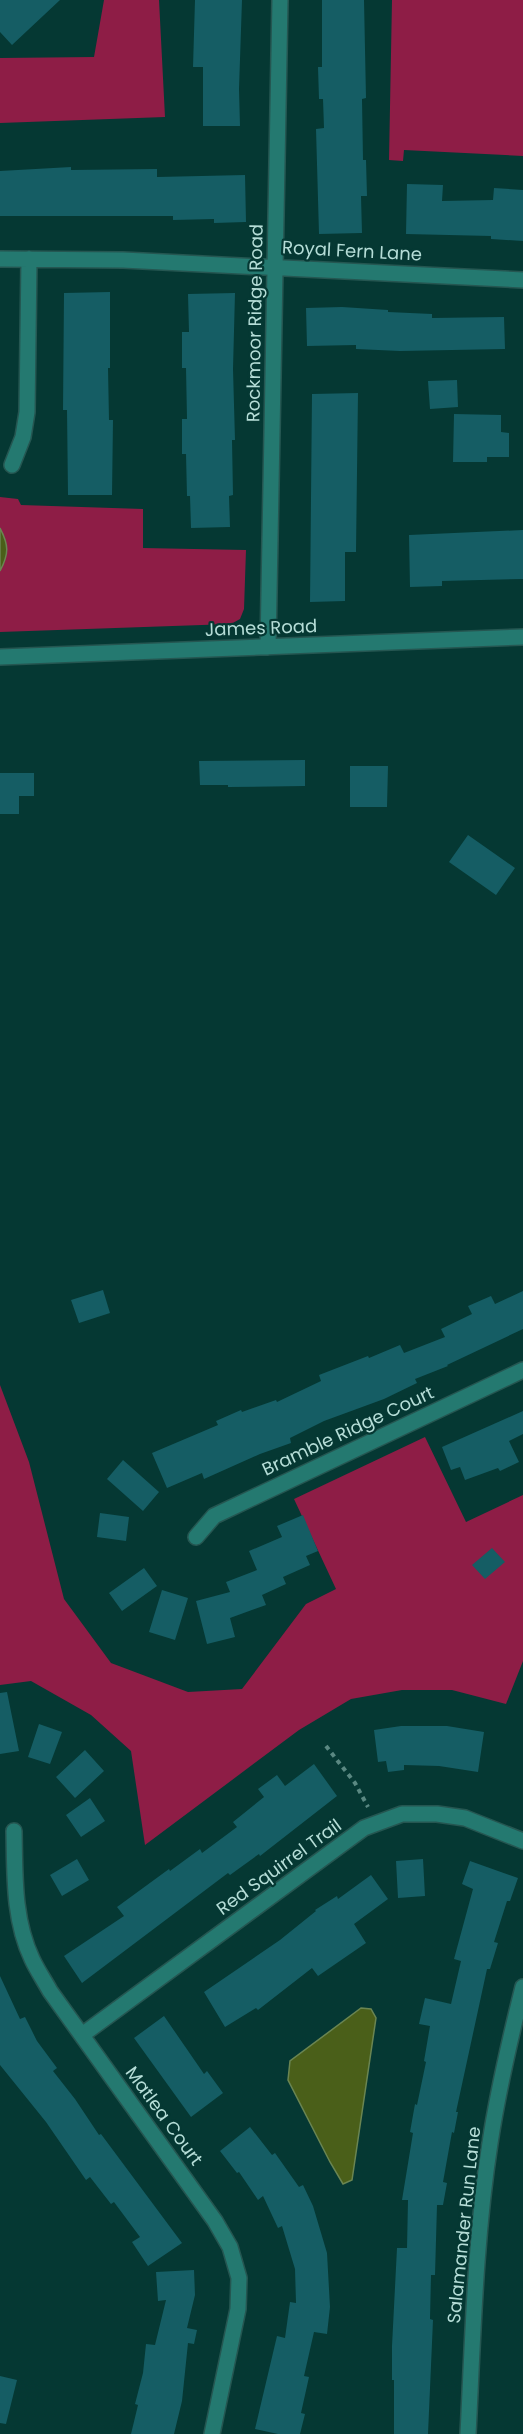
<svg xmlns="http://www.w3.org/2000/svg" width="523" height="2434" viewBox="0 0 523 2434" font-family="Poppins,sans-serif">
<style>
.green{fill:#8e1d46}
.water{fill:#4a5f19;stroke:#6a8552;stroke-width:1.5}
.building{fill:#155d64}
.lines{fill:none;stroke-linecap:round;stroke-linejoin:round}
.minor-casing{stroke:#255651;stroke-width:18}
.path{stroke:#5a8882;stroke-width:4;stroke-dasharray:4.5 4.5;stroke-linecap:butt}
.minor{stroke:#247970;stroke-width:15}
.labels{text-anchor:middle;stroke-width:4.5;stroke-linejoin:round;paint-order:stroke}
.street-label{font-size:18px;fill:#b5ddd7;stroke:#053833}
</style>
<rect width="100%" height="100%" fill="#053833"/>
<path class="green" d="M104 0H159L165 117 0 123V58L94 57Z
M392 0H523V156L404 150 403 161 389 160Z
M0 497 18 499 21 505 143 509V548L246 550 244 609 240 619 231 624 0 632Z
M0 1385 29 1462 64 1599 111 1663 188 1692 242 1689 306 1604 336 1589 294 1499 425 1437 466 1522 523 1495V1661L506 1704 452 1690H402L351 1699 299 1730 145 1845 131 1751 91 1715 31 1681 0 1685Z"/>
<path class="water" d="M0 528C9 545 9 554 0 571Z
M361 2008 371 2009 376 2018 352 2180 343 2184 330 2162 288 2080 290 2061Z"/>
<path class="building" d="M0 0H60L12 45 0 32Z
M195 0H242L239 89 240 126H203V67H193Z
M322 0H364L366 98 362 99 363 160H366L367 196H361L362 233 319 234 316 129 324 128 323 99H319L318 67H322Z
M71 167V170L157 169V177L245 175 246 222 214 223V219L173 220V216H0V171Z
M407 184 443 185 442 201 493 200 494 188 523 190V241L491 239V236L406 234Z
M110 292V368H108L109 420H113L112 495H68L67 410H63L64 293Z
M235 293 233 369 235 440H232L233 495 229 496 230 527 191 528 190 496H187L186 454H182V419H187L186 368H182V332H189L188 294Z
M342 307 388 310V312L432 314V318L504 317 505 349 400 351 356 349V345L307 346 306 308Z
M457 380 458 407 430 409 428 381Z
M358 393 356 552H345V601L310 602 312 394Z
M454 414 501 415V432L509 433V457H487V462H453Z
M523 530V579L442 581V586L410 587 409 535Z
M305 760V786L228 787V785H200L199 761Z
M350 766H388L387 807H350Z
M0 773H34V796H19V814H0Z
M468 835 515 868 496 895 449 862Z
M103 1290 110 1313 79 1323 71 1300Z
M523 1291V1329L447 1365 448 1366 415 1379 417 1383 384 1399 324 1421 290 1438 291 1443 260 1454 204 1479 202 1473 167 1488 152 1453 218 1425 216 1421 241 1410 242 1412 276 1400 277 1402 321 1381 319 1375 368 1356 369 1358 400 1345 404 1353 445 1337 441 1329 472 1314 468 1306 491 1296 495 1304Z
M523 1411V1434L509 1441 519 1462 500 1471 498 1468 465 1480 460 1467 451 1470 442 1447Z
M123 1460 159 1492 143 1511 107 1479Z
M100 1513 129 1517 126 1541 97 1537Z
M303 1515 318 1551 306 1556 310 1565 283 1577 286 1584 262 1595 266 1605 230 1618 235 1637 207 1644 196 1601 230 1592 226 1582 257 1570 249 1551 282 1537 277 1526Z
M492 1548 505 1562 485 1579 472 1565Z
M144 1568 157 1586 122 1611 109 1593Z
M162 1590 188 1598 175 1640 149 1632Z
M7 1692 19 1751 0 1754V1693Z
M39 1724 62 1732 50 1764 28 1757Z
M401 1726H447L484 1732 478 1772 439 1766 404 1765V1770L388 1772 386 1761 378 1762 374 1730Z
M85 1750 104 1771 75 1798 56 1777Z
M314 1764 337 1796 260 1856 259 1854 230 1875 228 1873 82 1983 64 1956 124 1916 117 1907 169 1869 170 1871 200 1849 202 1853 237 1827 233 1822 264 1797 258 1789 277 1775 285 1786Z
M90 1798 105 1821 81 1837 66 1815Z
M77 1859 89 1880 62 1896 50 1875Z
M423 1859 425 1896 398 1898 396 1861Z
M470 1861 518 1878 510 1901H507L494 1942 498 1943 490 1969H487L456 2112H458L454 2133 452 2132 443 2182 447 2183 443 2205H437L435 2275H431L430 2319 433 2320 428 2434H394V2380H392V2346L397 2248H407L408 2200H402L413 2133 410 2132 415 2104 417 2105 426 2062 424 2061 430 2026 419 2024 425 1998 451 2004 461 1961 454 1959 473 1889 462 1884Z
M371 1875 388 1899 354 1924 366 1943 318 1976 312 1968 258 2010 256 2008 225 2027 204 1992 280 1940 316 1911 315 1910 337 1896 338 1899Z
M0 1976 20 2019 25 2017 37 2041 57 2068 53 2071 75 2099 99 2135 101 2134 182 2243 148 2266 132 2242 140 2237 114 2202 111 2204 90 2177 86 2180 46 2122 0 2065Z
M164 2016 204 2074 207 2071 223 2093 191 2117 134 2038Z
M250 2127 272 2155 275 2153 299 2187 303 2185 313 2206 327 2253 330 2307 327 2334 314 2332 304 2376 309 2377 301 2413 305 2414 300 2434H278L255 2429 277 2336 285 2338 290 2302 296 2303 295 2269 282 2226 278 2228 263 2196 258 2200 239 2172 237 2173 220 2151Z
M194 2270 195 2295 187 2328 197 2330 194 2344 188 2343 182 2401 174 2434H131L138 2405 135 2404 143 2373 146 2344 155 2345 166 2300 158 2301 156 2272Z
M0 2376 17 2380 6 2424 0 2423Z"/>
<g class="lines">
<g class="minor-casing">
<path id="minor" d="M0 259 123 260 523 280
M12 465 23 437 27 412 29 259
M268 647 280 0
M0 657 523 637
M196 1537 214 1516 523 1370
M14 1831C15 1874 13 1919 32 1959 37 1970 44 1980 50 1991L215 2221 230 2247 239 2278 238 2309 212 2434
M82 2035 364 1828 402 1814H437L465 1818 523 1841
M468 2434C473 2337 475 2239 490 2143 498 2090 510 2039 523 1987"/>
</g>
<path class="path" d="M326 1746 355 1783 368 1807"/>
<use href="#minor" class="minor"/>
</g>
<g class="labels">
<g class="street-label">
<text transform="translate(352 251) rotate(3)" y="6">Royal Fern Lane</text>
<text transform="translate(255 323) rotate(-89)" y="6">Rockmoor Ridge Road</text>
<text transform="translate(261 628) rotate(-2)" y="6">James Road</text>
<text transform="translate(348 1431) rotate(-25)" y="6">Bramble Ridge Court</text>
<text transform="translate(279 1867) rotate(-36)" y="6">Red Squirrel Trail</text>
<text transform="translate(164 2116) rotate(54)" y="6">Matlea Court</text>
<text transform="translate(464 2225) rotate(-84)" y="6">Salamander Run Lane</text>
</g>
</g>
</svg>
